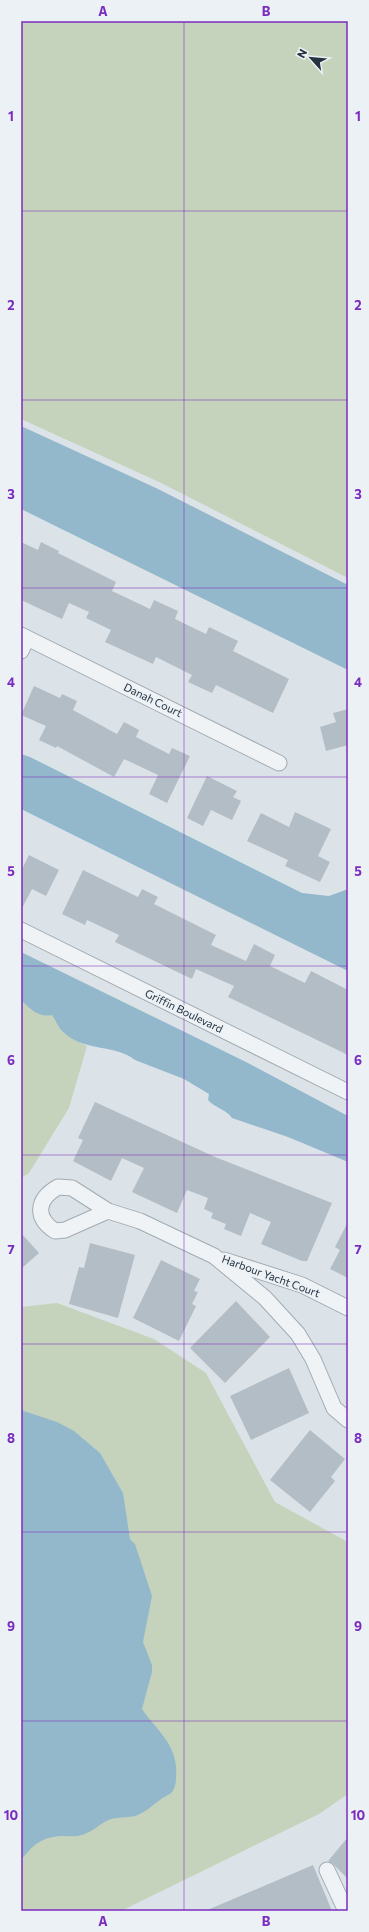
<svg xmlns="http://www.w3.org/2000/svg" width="369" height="1932" viewBox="0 0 369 1932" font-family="Commissioner,sans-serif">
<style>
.green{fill:#c6d3bc}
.water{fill:#93b8cc}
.building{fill:#b3bdc5}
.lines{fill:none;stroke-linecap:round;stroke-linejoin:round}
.minor-casing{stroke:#a1abb2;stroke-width:17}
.minor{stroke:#eff3f6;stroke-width:15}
.grid{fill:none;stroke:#7b2cbf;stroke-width:1;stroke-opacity:0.55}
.labels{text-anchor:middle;stroke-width:3;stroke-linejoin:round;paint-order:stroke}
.street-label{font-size:11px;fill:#243340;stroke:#ecf1f6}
.neatline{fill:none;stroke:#7b2cbf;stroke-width:1.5}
.grid-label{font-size:13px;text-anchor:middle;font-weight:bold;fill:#7b2cbf}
</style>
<rect width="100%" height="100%" fill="#dce3e8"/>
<path class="green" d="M21 21H348V578L159 482 21 419Z
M21 1000 25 1004 52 1015 63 1033 87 1046 69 1108 29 1173 21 1178Z
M57 1303 154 1339 206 1373 275 1502 348 1542V1794L319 1814 121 1911H21V1307Z"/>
<path class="water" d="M21 426 156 488 348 585V670L21 509Z
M21 754 30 757 302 893 329 896 348 889V971L21 809Z
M21 952 244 1061 348 1116V1162L288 1137 232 1118C226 1109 215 1108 208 1100L209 1094 184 1079 135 1060C115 1044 86 1052 64 1033 59 1029 56 1021 52 1015 39 1018 30 1009 21 1000Z
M21 1410 57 1422 74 1431 100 1453 123 1493 130 1539 135 1544 152 1596 143 1642 152 1665V1672L142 1709C158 1732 179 1746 176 1777 176 1783 175 1790 170 1794 167 1796 163 1797 160 1800 153 1805 143 1814 135 1816 127 1818 118 1817 111 1819 100 1823 93 1832 82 1835 76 1837 69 1836 64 1836 42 1836 33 1845 21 1860Z"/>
<path class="building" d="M21 542 38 550 41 542 59 551 58 553 116 582 112 591 150 609 154 600 178 611 175 619 206 634 209 627 238 641 233 651 289 679 273 713 216 685 212 693 188 682 192 675 156 657 153 664 105 642 111 630 86 618 89 612 69 603 62 619 21 600Z
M34 686 60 698 62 694 77 701 73 710 117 734 124 722 139 730 136 737 169 754 172 748 190 756 167 803 149 794 158 775 124 759 114 777 57 746 56 748 39 740 46 726 21 715Z
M348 709V745L326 751 320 727 336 722 333 713Z
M207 776 237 791 233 797 241 801 232 820 211 810 203 826 187 818Z
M295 812 331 829 318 856 330 862 320 882 285 866 288 860 247 841 261 813 289 827Z
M29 855 59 870 46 896 32 889 21 910V871Z
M83 870 138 897 142 889 158 897 154 904 216 935 211 945 246 961 254 944 275 955 270 966 305 983 311 971 348 990V1055L228 997 234 986 196 969 192 979 115 942 119 935 87 920 85 925 62 914Z
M95 1102 215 1157 332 1203 307 1261H302L261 1244 271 1222 250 1213 241 1236 224 1229 226 1224 211 1218 213 1213 204 1209 208 1198 187 1190 177 1213 132 1192 144 1168 122 1158 111 1181 73 1161 83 1140 78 1138Z
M348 1222V1278L330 1269 340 1250 335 1247Z
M21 1233 39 1253 21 1269Z
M90 1243 135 1255 118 1318 69 1304 79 1267 84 1268Z
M161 1260 200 1279 194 1291 198 1292 192 1304 196 1306 179 1341 133 1318Z
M236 1301 270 1337 225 1383 190 1348Z
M289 1368 309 1413 251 1440 230 1396Z
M310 1430 345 1459 331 1477 335 1481 310 1512 270 1480Z
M348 1837V1879L332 1863 328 1861Z
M313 1865 332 1911H205Z"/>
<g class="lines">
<g class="minor-casing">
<path id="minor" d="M21 635 279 763
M21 651 27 638
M21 930 348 1092
M58 1187 72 1188 108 1211 65 1230 55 1231C34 1217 37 1199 58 1187Z
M108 1211 140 1221 214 1256 265 1298 298 1334 313 1359 334 1408 348 1420
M224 1260 302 1285 348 1308
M327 1870 346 1911"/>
</g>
<use href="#minor" class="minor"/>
</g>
<path class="grid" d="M184 21V1911M21 211H348M21 400H348M21 588H348M21 777H348M21 966H348M21 1155H348M21 1344H348M21 1532H348M21 1721H348"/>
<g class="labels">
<g class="street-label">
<text transform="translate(153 700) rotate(26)" y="4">Danah Court</text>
<text transform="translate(184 1011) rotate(26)" y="4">Griffin Boulevard</text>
<text transform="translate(271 1276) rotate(20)" y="4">Harbour Yacht Court</text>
</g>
</g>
<rect width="369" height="1932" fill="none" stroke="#ecf1f6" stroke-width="44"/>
<g transform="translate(311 58) rotate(297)" stroke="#ecf1f6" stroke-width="3" paint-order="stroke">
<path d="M0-3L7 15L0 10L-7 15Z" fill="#243340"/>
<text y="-6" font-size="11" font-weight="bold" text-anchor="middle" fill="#243340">N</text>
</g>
<rect x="22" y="22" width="325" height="1888" class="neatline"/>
<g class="grid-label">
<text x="103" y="16">A</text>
<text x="266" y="16">B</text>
<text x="11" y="121">1</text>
<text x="358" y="121">1</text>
<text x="11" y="310">2</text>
<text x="358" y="310">2</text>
<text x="11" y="499">3</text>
<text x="358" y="499">3</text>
<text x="11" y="687">4</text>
<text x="358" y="687">4</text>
<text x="11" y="876">5</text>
<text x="358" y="876">5</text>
<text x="11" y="1065">6</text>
<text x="358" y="1065">6</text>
<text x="11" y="1254">7</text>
<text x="358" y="1254">7</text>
<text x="11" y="1443">8</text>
<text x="358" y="1443">8</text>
<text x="11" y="1631">9</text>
<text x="358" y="1631">9</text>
<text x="11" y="1820">10</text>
<text x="358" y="1820">10</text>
<text x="103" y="1926">A</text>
<text x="266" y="1926">B</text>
</g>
</svg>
